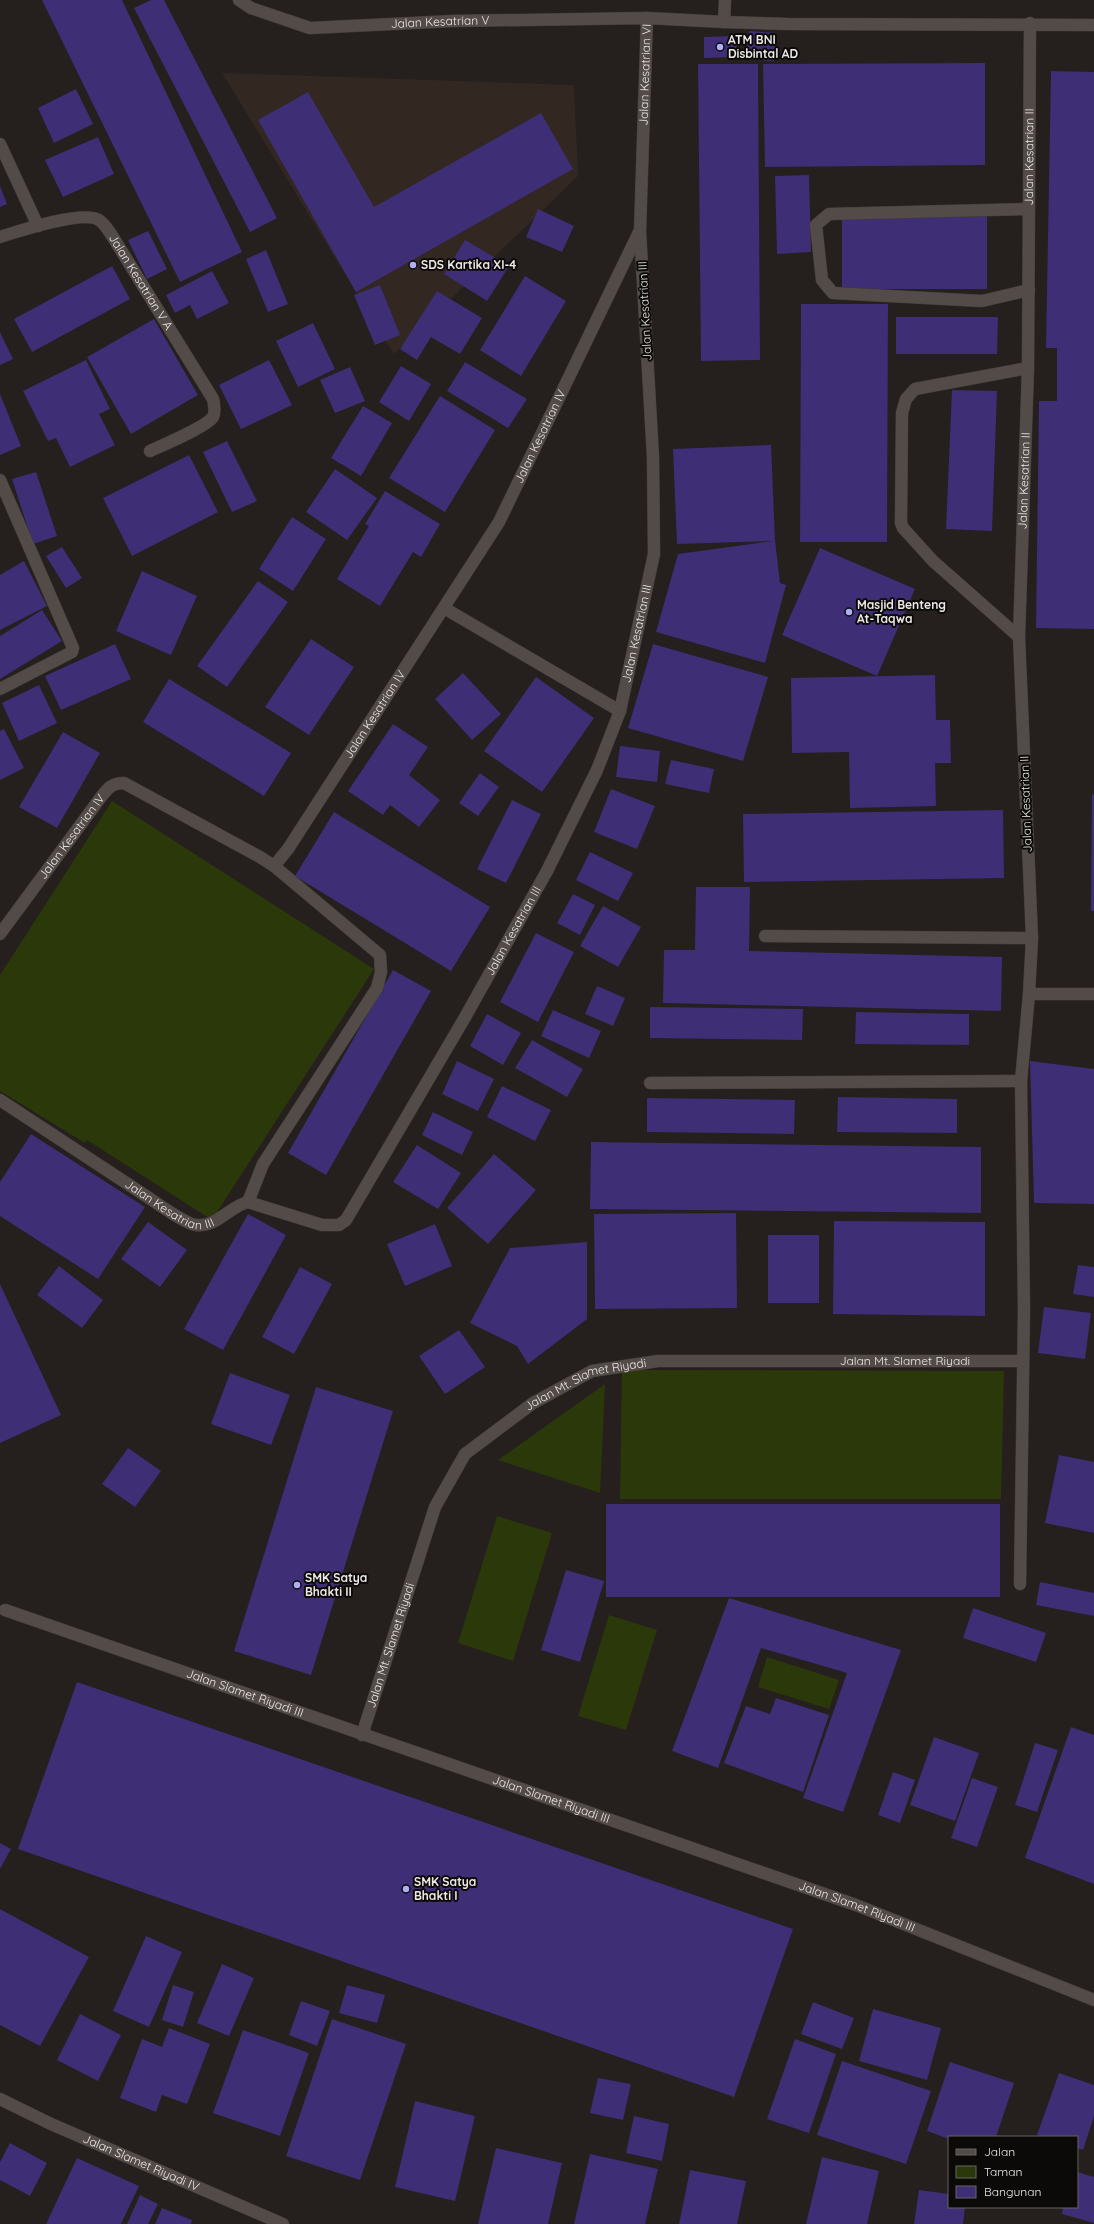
<svg xmlns="http://www.w3.org/2000/svg" width="1094" height="2224" viewBox="0 0 1094 2224" font-family="Quicksand,sans-serif">
<style>
.built{fill:#332722}
.green{fill:#2b390a}
.building{fill:#3d2e75}
.lines{fill:none;stroke-linecap:round;stroke-linejoin:round}
.minor-casing{stroke:#3f3a38;stroke-width:13}
.minor{stroke:#524b48;stroke-width:12}
.poi-dot{fill:#aeaefa;stroke:#0c0a09;stroke-width:1.5}
.labels{text-anchor:middle;stroke-width:4;stroke-linejoin:round;paint-order:stroke}
.street-label{font-size:12px;fill:#ece8e6;stroke:#0c0a09}
.poi-label{font-size:12px;font-weight:bold;fill:#ece8e6;stroke:#0c0a09;text-anchor:start}
</style>
<rect width="100%" height="100%" fill="#251f1d"/>
<path class="built" d="M222 73 574 85 578 176 394 354Z"/>
<path class="green" d="M112 801 374 969 212 1220 87 1140 85 1143 0 1091V975Z
M622 1370 1004 1371 1001 1499H620Z
M605 1384 600 1493 498 1460Z
M497 1516 552 1533 513 1661 458 1643Z
M609 1615 657 1630 626 1730 578 1716Z
M767 1657 839 1680 829 1709 758 1687Z"/>
<path class="building" d="M42 0H122L242 252 180 282Z
M151 0H164L277 218 250 232 134 8Z
M749 31 776 33 774 61 746 59Z
M736 36 737 57 704 58V37Z
M985 63V165L765 167 763 64Z
M698 64H758L760 360 701 361Z
M1051 71 1094 72V629L1036 628 1039 401H1057V348H1046Z
M76 89 93 124 54 143 38 108Z
M308 92 374 207 541 113 573 169 356 292 258 120Z
M98 137 114 174 63 197 45 160Z
M809 175 811 252 777 254 775 176Z
M0 186 7 204 0 207Z
M538 209 574 226 562 252 526 237Z
M842 214 987 215V289H842Z
M148 231 167 269 147 279 128 240Z
M465 240 509 266 487 301 444 274Z
M266 250 288 304 268 312 246 259Z
M112 266 130 299 32 352 14 319Z
M212 271 229 303 197 319 190 305 175 313 166 295Z
M525 276 566 301 521 376 480 350Z
M380 285 400 335 375 345 354 295Z
M437 291 482 318 460 354 431 337 417 360 400 349Z
M801 304H888L887 542H800Z
M896 317H998L997 354H896Z
M154 319 198 395 131 434 87 357Z
M313 323 335 369 298 387 276 341Z
M0 332 13 359 0 365Z
M86 360 110 409 99 414 115 445 70 467 56 438 48 441 23 391Z
M269 360 292 405 241 429 219 385Z
M465 362 527 399 508 428 447 391Z
M401 366 431 384 409 421 379 402Z
M350 367 365 401 335 413 320 380Z
M952 390 997 391 992 531 946 529Z
M0 394 21 446 0 455Z
M440 396 495 430 445 512 389 478Z
M363 406 392 423 361 476 331 458Z
M227 441 257 501 232 512 203 452Z
M771 445 775 540 780 583 786 585 765 663 656 632 678 554 773 541 677 544 673 449Z
M189 455 218 512 132 556 103 498Z
M335 469 377 498 347 540 306 512Z
M36 472 57 536 33 544 12 479Z
M385 491 440 524 421 557 413 552 380 606 337 579 369 526 365 524Z
M292 517 326 539 293 591 259 569Z
M62 547 82 578 66 588 46 556Z
M820 548 915 589 877 676 782 635Z
M24 561 47 606 0 630V575Z
M142 571 197 596 171 655 116 631Z
M258 581 288 602 227 687 197 666Z
M42 610 62 641 0 679V636Z
M311 639 354 667 309 735 265 707Z
M115 644 131 679 61 710 45 676Z
M653 644 768 677 743 761 628 728Z
M463 673 501 714 472 740 435 699Z
M935 675 936 720H950L951 763H935L936 806 850 808 849 752 792 753 791 678Z
M536 677 594 718 542 792 484 751Z
M169 679 291 753 264 796 143 722Z
M39 685 57 723 19 741 2 703Z
M393 724 428 747 409 775 440 800 419 827 390 805 383 815 348 791Z
M4 729 24 768 0 780V731Z
M63 732 100 753 57 828 19 807Z
M620 746 660 751 657 782 616 777Z
M671 760 714 769 709 793 665 784Z
M480 773 499 787 478 816 459 803Z
M611 789 655 806 637 849 594 832Z
M1092 794 1094 795V911H1091Z
M512 800 541 814 506 883 477 869Z
M1003 810 1004 878 744 882 743 814Z
M334 812 490 907 451 971 295 876Z
M590 852 633 873 618 901 576 880Z
M696 887H750L749 951 1002 957 1001 1011 663 1003 664 950H695Z
M573 894 595 905 580 935 557 923Z
M603 906 641 927 618 967 580 946Z
M536 933 574 952 538 1022 500 1002Z
M393 970 431 991 326 1175 288 1153Z
M597 986 625 998 613 1026 585 1014Z
M650 1007 803 1009 802 1040 650 1038Z
M553 1010 601 1031 589 1058 541 1036Z
M856 1012 969 1014V1045L855 1044Z
M487 1014 521 1033 503 1065 470 1046Z
M532 1040 583 1069 567 1097 515 1068Z
M457 1061 494 1079 478 1111 442 1094Z
M1030 1061 1094 1069V1204L1034 1203Z
M502 1086 551 1110 535 1141 487 1117Z
M838 1097 957 1099V1133L837 1132Z
M647 1098 795 1100 794 1134 647 1132Z
M433 1112 473 1132 462 1155 422 1135Z
M31 1134 145 1207 98 1279 0 1216V1182Z
M591 1142 981 1147V1213L590 1209Z
M417 1145 461 1173 438 1209 393 1182Z
M494 1154 536 1190 488 1244 447 1208Z
M736 1213 737 1308 595 1309 594 1214Z
M248 1214 286 1235 223 1350 184 1329Z
M834 1221 985 1222V1316L833 1314Z
M148 1222 187 1250 160 1287 121 1259Z
M435 1224 452 1266 405 1286 387 1244Z
M768 1235H819V1303H768Z
M587 1242V1319L528 1364 517 1346 470 1323 510 1248Z
M1078 1265 1094 1267V1297L1073 1294Z
M59 1266 103 1300 82 1328 37 1295Z
M300 1267 332 1284 294 1354 262 1337Z
M0 1284 61 1415 0 1443Z
M1044 1307 1091 1313 1085 1359 1038 1353Z
M459 1330 485 1367 445 1394 419 1356Z
M230 1373 290 1395 271 1445 211 1424Z
M316 1387 393 1411 311 1675 234 1651Z
M128 1448 161 1471 135 1507 102 1484Z
M1059 1455 1094 1462V1533L1045 1523Z
M606 1504H1000V1597H606Z
M566 1570 604 1581 580 1662 541 1650Z
M1040 1582 1094 1593V1616L1036 1605Z
M729 1598 901 1650 843 1812 803 1798 847 1673 761 1648 718 1768 672 1751Z
M973 1608 1046 1633 1036 1662 963 1638Z
M77 1682 793 1929 734 2097 18 1849Z
M776 1698 829 1715 803 1792 724 1763 746 1706 770 1714Z
M1071 1727 1094 1735V1884L1025 1858Z
M934 1737 979 1753 955 1821 910 1805Z
M1035 1743 1058 1750 1037 1812 1015 1805Z
M893 1772 915 1780 900 1823 878 1815Z
M972 1778 998 1787 977 1847 951 1838Z
M0 1843 11 1849 0 1869Z
M0 1909 89 1957 40 2046 0 2025Z
M146 1936 182 1952 149 2027 113 2011Z
M222 1964 254 1978 229 2036 197 2023Z
M173 1985 194 1992 183 2027 162 2020Z
M347 1985 385 1995 377 2023 339 2013Z
M301 2001 330 2011 317 2046 289 2035Z
M813 2002 854 2018 842 2049 801 2034Z
M873 2009 941 2028 927 2080 859 2061Z
M80 2014 121 2035 98 2081 57 2060Z
M332 2019 406 2044 360 2180 286 2156Z
M169 2028 210 2044 187 2104 162 2095 156 2112 120 2098 142 2039 162 2047Z
M243 2030 309 2053 280 2136 213 2113Z
M795 2039 836 2054 809 2133 767 2119Z
M842 2061 931 2091 906 2164 817 2135Z
M950 2062 1014 2083 996 2137 949 2139 927 2131Z
M1059 2073 1094 2085V2116L1083 2150 1077 2148V2137H1045L1037 2135Z
M598 2078 631 2084 623 2120 590 2113Z
M415 2101 475 2116 455 2201 395 2187Z
M634 2116 669 2124 662 2161 626 2153Z
M10 2143 47 2163 30 2196 0 2180V2162Z
M496 2148 562 2163 548 2224H478Z
M590 2154 658 2169 645 2224H574Z
M822 2157 879 2171 867 2224H806Z
M77 2158 139 2186 121 2224H46Z
M690 2170 746 2181 737 2224H679Z
M1077 2172 1094 2177V2223L1062 2214 1063 2207H1077Z
M919 2190 949 2194V2207H965L963 2224H914Z
M140 2195 158 2204 148 2224H127Z
M162 2208 192 2220 191 2224H155Z"/>
<g class="lines">
<g class="minor-casing">
<g id="minor">
<path id="s1" d="M239 0 251 8 310 28 453 21 647 18 724 22 725 0"/>
<path d="M724 22 788 24 1094 25"/>
<path d="M0 144 38 226"/>
<path d="M1028 209 829 214 816 225 822 280 833 293 982 301 1029 290"/>
<path id="s2" d="M0 237C19 231 83 210 99 220 104 223 108 230 111 234L213 399C214 404 216 412 213 417 206 427 163 445 150 451"/>
<path d="M0 480 73 648 72 652 0 689"/>
<path d="M444 608 620 711"/>
<path d="M1019 637 933 561 903 528 901 523 902 413 906 399 915 389 1028 368"/>
<path id="s3" d="M0 934 101 797C108 788 112 783 124 783L260 857 274 866 288 849 499 522 639 232"/>
<path d="M765 936 1032 938"/>
<path d="M1029 994H1094"/>
<path d="M650 1083 1021 1081"/>
<path id="s4" d="M0 1100C48 1132 96 1163 143 1194 154 1201 185 1224 196 1225 216 1228 230 1206 248 1202L322 1225H339L346 1220 464 1019 547 871 597 770 620 711 654 554 653 457 640 231 647 18"/>
<path d="M248 1202 263 1164 377 988 381 972 380 955 274 866"/>
<path id="s5" d="M1020 1584 1024 1310 1021 1081 1029 994 1032 938 1019 637 1028 368 1030 23"/>
<path id="s6" d="M5 1610 856 1905 1094 2000"/>
<path id="s7" d="M362 1735 435 1507 465 1454 533 1403 592 1371 658 1361H1023"/>
<path id="s8" d="M0 2099 51 2124 283 2224"/>
</g>
</g>
<use href="#minor" class="minor"/>
</g>
<g class="poi-dot">
<circle cx="720" cy="47" r="4"/>
<circle cx="413" cy="265" r="4"/>
<circle cx="849" cy="612" r="4"/>
<circle cx="297" cy="1585" r="4"/>
<circle cx="406" cy="1889" r="4"/>
</g>
<g class="labels">
<g class="street-label">
<text dy="4" stroke="none"><textPath href="#s1" startOffset="207">Jalan Kesatrian V</textPath></text>
<text dy="4" stroke="none"><textPath href="#s4" startOffset="1613">Jalan Kesatrian VI</textPath></text>
<text dy="4" stroke="none"><textPath href="#s5" startOffset="1428">Jalan Kesatrian II</textPath></text>
<text dy="4" stroke="none"><textPath href="#s2" startOffset="177">Jalan Kesatrian V A</textPath></text>
<text transform="translate(645 311) rotate(-93)" y="4">Jalan Kesatrian III</text>
<text dy="4" stroke="none"><textPath href="#s3" startOffset="876">Jalan Kesatrian IV</textPath></text>
<text dy="4" stroke="none"><textPath href="#s5" startOffset="1104">Jalan Kesatrian II</textPath></text>
<text dy="4" stroke="none"><textPath href="#s4" startOffset="1052">Jalan Kesatrian III</textPath></text>
<text dy="4" stroke="none"><textPath href="#s3" startOffset="552">Jalan Kesatrian IV</textPath></text>
<text transform="translate(1026 804) rotate(-92)" y="4">Jalan Kesatrian II</text>
<text dy="4" stroke="none"><textPath href="#s3" startOffset="121">Jalan Kesatrian IV</textPath></text>
<text dy="4" stroke="none"><textPath href="#s4" startOffset="728">Jalan Kesatrian III</textPath></text>
<text dy="4" stroke="none"><textPath href="#s4" startOffset="201">Jalan Kesatrian III</textPath></text>
<text dy="4" stroke="none"><textPath href="#s7" startOffset="766">Jalan Mt. Slamet Riyadi</textPath></text>
<text dy="4" stroke="none"><textPath href="#s7" startOffset="442">Jalan Mt. Slamet Riyadi</textPath></text>
<text dy="4" stroke="none"><textPath href="#s7" startOffset="94">Jalan Mt. Slamet Riyadi</textPath></text>
<text dy="4" stroke="none"><textPath href="#s6" startOffset="254">Jalan Slamet Riyadi III</textPath></text>
<text dy="4" stroke="none"><textPath href="#s6" startOffset="578">Jalan Slamet Riyadi III</textPath></text>
<text dy="4" stroke="none"><textPath href="#s6" startOffset="902">Jalan Slamet Riyadi III</textPath></text>
<text dy="4" stroke="none"><textPath href="#s8" startOffset="155">Jalan Slamet Riyadi IV</textPath></text>
</g>
<g class="poi-label">
<text x="728" y="44">ATM BNI<tspan x="728" dy="14">Disbintal AD</tspan></text>
<text x="421" y="269">SDS Kartika XI-4</text>
<text x="857" y="609">Masjid Benteng<tspan x="857" dy="14">At-Taqwa</tspan></text>
<text x="305" y="1582">SMK Satya<tspan x="305" dy="14">Bhakti II</tspan></text>
<text x="414" y="1886">SMK Satya<tspan x="414" dy="14">Bhakti I</tspan></text>
</g>
</g>
<rect x="948" y="2136" width="130" height="72" fill="#0c0a09" stroke="#666361"/>
<rect x="956" y="2149" width="20" height="6" fill="#524b48" stroke="#666361"/>
<text x="984" y="2156" font-size="12" fill="#ece8e6">Jalan</text>
<rect x="956" y="2166" width="20" height="12" fill="#2b390a" stroke="#666361"/>
<text x="984" y="2176" font-size="12" fill="#ece8e6">Taman</text>
<rect x="956" y="2186" width="20" height="12" fill="#3d2e75" stroke="#666361"/>
<text x="984" y="2196" font-size="12" fill="#ece8e6">Bangunan</text>
</svg>
